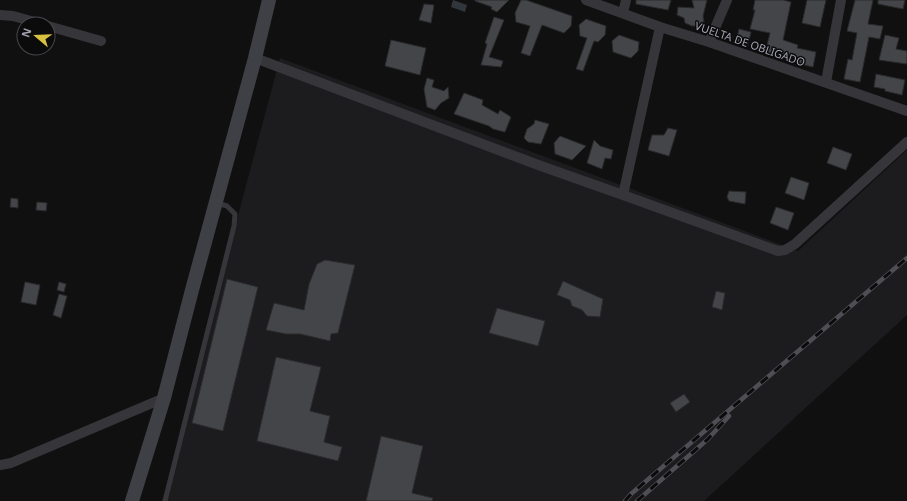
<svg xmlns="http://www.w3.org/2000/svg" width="907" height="501" viewBox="0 0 907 501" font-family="'Noto Sans',sans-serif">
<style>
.built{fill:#1c1c1e}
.water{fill:#31363d}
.building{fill:#444549;stroke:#2a2a2c}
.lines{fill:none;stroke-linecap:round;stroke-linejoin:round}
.service{stroke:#36363a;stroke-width:5}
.minor{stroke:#36363a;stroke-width:10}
.secondary{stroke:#3f4045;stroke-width:14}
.rail-casing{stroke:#4e4e54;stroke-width:4.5}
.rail{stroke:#0b0b0c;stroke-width:3;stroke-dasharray:9;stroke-linecap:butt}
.labels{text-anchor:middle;stroke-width:3;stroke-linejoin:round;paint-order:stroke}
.street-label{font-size:11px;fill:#a3a4b0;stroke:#0b0b0c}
</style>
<rect width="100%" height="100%" fill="#101011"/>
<path class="built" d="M280 58 798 251 907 150V315L704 501H162Z"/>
<path class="water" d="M453 0 467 5 465 12 451 7Z"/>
<path class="building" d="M475 0H509L497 12 491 9 492 7 475 1Z
M521 0H526L572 16 571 26 564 33 542 25 530 56 521 53 530 26 516 22 515 13Z
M636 0H671L668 10 636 4Z
M692 0H707L703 16 704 23 699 26H692L685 23 684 18 677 15 678 7 694 8Z
M755 0H783L791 2 783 40 798 45 797 48 816 52 813 67 796 63 797 58 780 54 779 58 765 54 770 33 750 29 755 10H753Z
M807 0H826L820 27 802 23Z
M855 0H873L868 24 883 26 880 39 869 37 860 82 844 79 848 59 852 60 857 33 847 31Z
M878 0H905L903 9 878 4Z
M424 4 434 5 431 23 419 20Z
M494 17 504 20 489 57 503 61 501 67 481 65 487 44 485 43Z
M586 19 606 26 605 35 598 42 594 41 583 71 576 69 587 38 580 36 579 25Z
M739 29 751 32 748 45 736 42Z
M619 35 639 42 638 51 631 58 613 52 612 41Z
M885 35 899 38 896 49 907 51V64L879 60Z
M391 40 426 48 420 75 385 66Z
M876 74 905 80 902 95 885 91V89L874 87Z
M427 78 434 80 432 87 444 91 448 87 449 98 441 103 435 110 427 107 424 89Z
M464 93 483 100 482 105 498 114 500 110 511 117 505 132 493 129 489 126 454 114Z
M535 120 549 124 541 144 528 142 524 138 527 129 534 124Z
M668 128 677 130 669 156 648 150 652 135H664Z
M560 136 586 146 572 160 555 154 554 143Z
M594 140 600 146 613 150 611 159 605 158 602 169 587 163Z
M833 147 852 154 846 170 827 163Z
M791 177 809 183 804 200 785 193Z
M729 191 746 192 745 204 729 201 727 197Z
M11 198 18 199V208L10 207Z
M37 202 47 203 46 211 36 210Z
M776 207 794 213 788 230 770 223Z
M325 260 355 265 338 333 331 334 330 341 300 334H286L266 330 274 303 304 310 309 284 317 264Z
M227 279 258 287 223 431 192 423Z
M563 281 603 299 600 317 587 316 582 310 572 306 570 300 557 295Z
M25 282 40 285 36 305 21 302Z
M59 282 66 284 64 292 57 290Z
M716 291 725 293 722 310 712 307Z
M59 294 67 296 61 318 53 315Z
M497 308 545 321 538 346 489 333Z
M276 357 321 367 310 411 330 416 324 442 342 447 338 461 257 441Z
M684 394 690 402 676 412 670 403Z
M381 436 423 446 412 493 433 498 432 501H366Z"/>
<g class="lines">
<path class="service" d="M165 501 234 226 235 214 227 206 217 203"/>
<path class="minor" d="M586 0 660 27 709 42 907 111
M623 13 626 0
M0 15 13 16 42 24
M48 26 101 41
M709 42 727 0
M255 58 541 166 623 195 660 27
M826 82 841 0
M623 195 778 251 785 250 795 244 907 142
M0 465 11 463 164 398"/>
<path class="secondary" d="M132 501 164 398 192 290 255 58 269 0"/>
<g class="rail-casing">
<path id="rail" d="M625 501 631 494 907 258
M637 501 708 439 729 416"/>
</g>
<use href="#rail" class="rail"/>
</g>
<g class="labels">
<g class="street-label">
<text transform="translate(750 44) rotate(19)" y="4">VUELTA DE OBLIGADO</text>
</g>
</g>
<g transform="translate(36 36) rotate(289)"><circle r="19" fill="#0b0b0c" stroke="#48484e"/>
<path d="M0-3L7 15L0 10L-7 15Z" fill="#d9c13f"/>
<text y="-6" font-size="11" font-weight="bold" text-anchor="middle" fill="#a3a4b0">N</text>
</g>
</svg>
